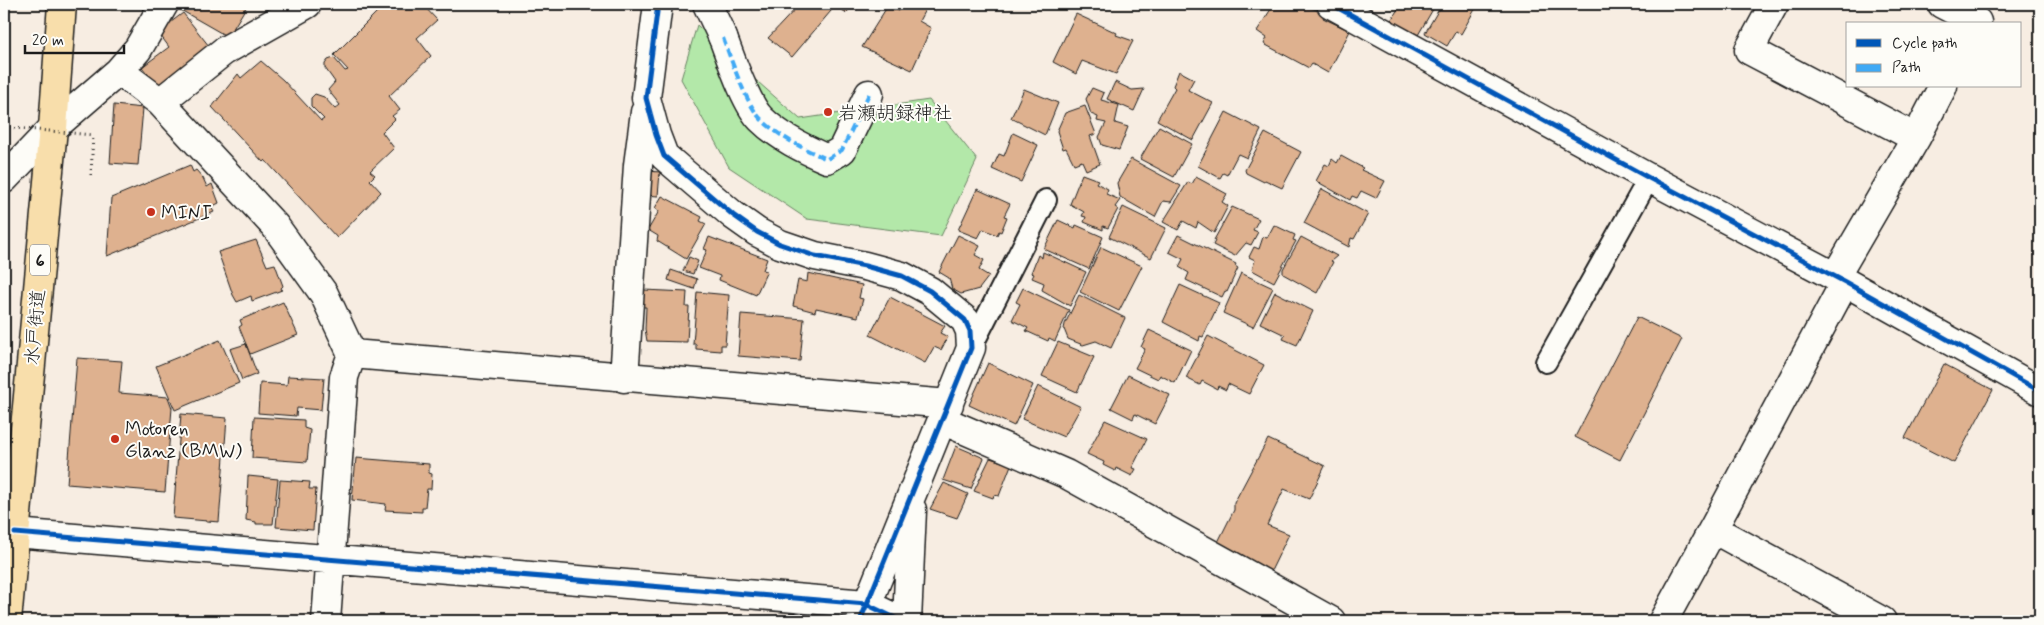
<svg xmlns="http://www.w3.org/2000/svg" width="2044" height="625" viewBox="0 0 2044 625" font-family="Mynerve,'Klee One',sans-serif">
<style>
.green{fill:#b3e8a9;stroke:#688262}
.building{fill:#deb18f;stroke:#1c1c1c}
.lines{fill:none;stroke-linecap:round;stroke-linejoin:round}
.service-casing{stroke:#1c1c1c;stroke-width:24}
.pedestrian-casing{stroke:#1c1c1c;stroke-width:31}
.minor-casing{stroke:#1c1c1c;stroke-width:31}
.trunk-casing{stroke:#1c1c1c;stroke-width:31}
.path{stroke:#1c1c1c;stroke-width:3;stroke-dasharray:1 4;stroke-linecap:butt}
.service{stroke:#fdfcf7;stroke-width:20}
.pedestrian{stroke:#fdfcf7;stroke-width:28}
.minor{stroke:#fdfcf7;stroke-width:28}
.trunk{stroke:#f8deab;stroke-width:28}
.path-bridge{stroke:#1c1c1c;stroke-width:3;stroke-dasharray:1 4;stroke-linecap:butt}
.quiet{stroke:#3fa9f5;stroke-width:4;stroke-dasharray:8 4;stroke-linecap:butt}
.cycleway-casing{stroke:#fdfcf7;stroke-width:8}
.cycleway{stroke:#0057b8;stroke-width:5}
.poi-dot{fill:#c8321e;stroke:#fdfcf7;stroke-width:2}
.labels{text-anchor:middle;stroke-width:4;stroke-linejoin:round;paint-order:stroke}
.shield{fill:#fdfcf7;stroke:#605f5e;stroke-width:1}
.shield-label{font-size:18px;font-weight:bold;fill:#1c1c1c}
.poi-label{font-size:19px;fill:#1c1c1c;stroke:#fdfcf7;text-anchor:start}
.street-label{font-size:19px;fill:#1c1c1c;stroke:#fdfcf7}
</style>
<rect width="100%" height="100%" fill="#f7ede2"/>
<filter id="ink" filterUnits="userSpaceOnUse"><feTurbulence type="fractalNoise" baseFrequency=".02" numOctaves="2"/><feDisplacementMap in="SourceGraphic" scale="10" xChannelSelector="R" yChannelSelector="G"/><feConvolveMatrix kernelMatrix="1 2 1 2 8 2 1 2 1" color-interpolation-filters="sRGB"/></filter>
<g filter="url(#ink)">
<path class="green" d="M697 25 733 60 800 119 929 100 977 160 941 236 807 219 729 167 681 79Z"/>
<path class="building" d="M182 4H248L228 37 179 9Z
M371 4H422L437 20 417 38 431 56 389 96 400 110 392 116 395 119 382 132 394 148 370 171 375 175 370 180 381 192 337 238 265 160 263 162 212 107 238 74 241 78 261 61 283 80 321 121 324 119 311 106V98L315 94 324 97 335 109 340 105 328 90 335 82 325 68V64L328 60 334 58 345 71 348 70 334 55 378 11Z
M800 4H860L858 7 854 5 846 13 836 5 792 57 768 38Z
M903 4H928L919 21 931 28 912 70 862 47 887 7 899 11Z
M1268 4H1303L1325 14 1323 18 1350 31 1328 73 1312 64 1309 68 1264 44 1267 38 1257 31 1271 9 1267 6Z
M1401 4H1436L1418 35 1390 22Z
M1442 4H1478L1461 34 1456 31 1447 46 1425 33Z
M183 13 209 46 157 86 142 67 169 47 158 32Z
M1076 14 1117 33 1116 35 1133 41 1116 74 1082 61 1076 74 1053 62Z
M1179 71 1194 79 1188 90 1213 103 1193 140 1157 120 1175 88 1173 86Z
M1115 82 1132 90 1144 89 1134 111 1107 99Z
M1092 88 1104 93 1101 100 1119 105 1115 123 1128 127 1119 150 1102 145 1099 137 1106 123 1097 121 1098 117 1091 114 1086 99Z
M1024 89 1058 103 1045 135 1011 118Z
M114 105 143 108 138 165 110 163Z
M1085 106 1096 134 1090 136 1100 164 1086 170 1082 161 1074 164 1066 148 1063 149 1057 131 1065 113Z
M1226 112 1261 130 1247 158 1238 154 1227 175 1223 173 1220 178 1198 166Z
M1159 126 1192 144 1174 177 1140 159Z
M1013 133 1038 145 1021 182 992 169 999 154 1004 156Z
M1265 133 1301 152 1282 188 1265 180 1264 182 1246 173 1245 170Z
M1341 156 1363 168 1361 170 1385 181 1376 198 1361 191 1357 198 1352 196 1350 200 1316 181 1325 164 1329 166 1332 159 1337 163Z
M1131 159 1181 186 1171 202 1163 201 1155 217 1120 197 1117 183Z
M190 165 193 172 196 170 203 178 207 187 212 184 219 203 211 207 214 212 107 256 111 198Z
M647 171 660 172 658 196 645 195Z
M1082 174 1098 180 1096 183 1108 189 1106 194 1120 200 1115 207 1118 209 1108 228 1103 226V230L1084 222 1086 217 1082 216 1084 212 1070 204Z
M1196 177 1227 194 1222 202 1228 206 1214 233 1198 222 1196 228 1183 221 1178 230 1163 222 1188 182 1192 184Z
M977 189 1010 204 1004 216 1007 217 1001 232 999 231 997 235 983 229 978 238 958 230Z
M1322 189 1368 214 1354 239 1351 238 1349 247 1304 223Z
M662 196 702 217 700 221 706 224 686 259 657 241 658 236 648 230 659 211 655 208Z
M1123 207 1166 228 1151 258 1109 237Z
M1232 207 1259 219 1253 230 1258 232 1251 245 1246 243 1235 256 1213 245 1215 241 1214 240Z
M1058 220 1075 228 1076 225 1103 237 1089 269 1044 249Z
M1274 225 1295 235 1293 240 1296 241 1274 282 1252 270 1255 260 1249 257 1254 247 1259 249 1263 237 1267 238Z
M958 235 980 246 975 255 984 260 979 270 989 276 979 289 961 294 952 289 949 278 939 272Z
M1178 235 1236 264 1235 266 1238 268 1227 292 1225 291 1222 297 1186 280 1189 273 1179 267 1183 259 1169 252Z
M709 237 767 259 763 270 767 271 756 295 719 280 720 276 699 268 707 250 704 249Z
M1301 237 1337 256 1331 261 1333 262 1317 293 1283 274V269Z
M256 240 267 266 275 264 283 286 281 288 282 290 252 301 251 296 237 302 233 295 218 252Z
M1101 247 1142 266 1119 311 1080 292Z
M1043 252 1086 272 1070 306 1042 290 1044 283 1032 278 1034 274 1031 273 1038 255 1042 258Z
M689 257 698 261 693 274 683 271Z
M671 270 697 279 694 289 668 280Z
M808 273 862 285 859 298 863 299 858 317 816 308 815 312 793 306 798 280 807 282Z
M1241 273 1273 288 1253 327 1223 313Z
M1180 285 1219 303 1203 337 1200 336 1199 341 1163 322Z
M1023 288 1069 310 1055 341 1049 338 1048 341 1026 331 1028 328 1012 320 1020 304 1016 302Z
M644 290 687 292 686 307H689L687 342 647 341 645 329 646 307H642Z
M697 292 729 295 725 345H721V351L696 349V344H693Z
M1275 292 1313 311 1297 345 1283 339 1285 335 1260 323Z
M1079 295 1125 318 1111 348 1096 341 1083 345 1068 339 1064 329 1065 324Z
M890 297 945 326 940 333 948 337 941 350 934 347 925 363 870 335Z
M283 302 298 335 250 354 239 327 242 325 240 320Z
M741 314 804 319 800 361 738 356Z
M1637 317 1682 339 1620 460 1575 437Z
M1149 330 1191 350 1175 383 1160 375 1158 379 1135 368 1145 349 1141 347Z
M1208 336 1264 365 1249 394 1228 384 1226 390 1218 386 1217 389 1202 381 1200 385 1186 378Z
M220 340 239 383 175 410 156 366Z
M1058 342 1094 357 1077 392 1042 376Z
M246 344 257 374 242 380 230 349Z
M77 358 122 361 119 393 168 397 172 408 165 492 67 484Z
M988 363 1033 385 1014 426 969 405Z
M1944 364 1993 390 1954 463 1905 438Z
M1128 375 1170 395 1155 424 1135 414 1133 419 1111 408Z
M288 376 324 378 321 410 297 408 296 416 258 413 260 383 287 385Z
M1038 386 1081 407 1064 437 1022 419Z
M181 414 227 418 219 522 173 518Z
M254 417 304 420V428L310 430 307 462 252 458Z
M1105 420 1147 439 1132 468 1136 469 1132 476 1116 468 1115 471 1103 465 1104 462 1087 454Z
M1268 439 1325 466 1309 499 1284 489 1267 525 1289 534 1271 571 1218 542 1234 510V503Z
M956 446 984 458 971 489 943 480Z
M356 458 429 464V473L432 474 431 489H427L425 507H422V512L385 510 386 504 352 500Z
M990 458 1011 465 999 496 994 495 993 498 974 491Z
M248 476 278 479 273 524H256V522L246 520Z
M280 480 310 482 309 489H316L313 530 276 527Z
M944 483 968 494 957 518 930 509Z"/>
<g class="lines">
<g class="service-casing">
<path id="service" d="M971 348 1046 200
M1546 362 1649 178"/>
</g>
<g class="pedestrian-casing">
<path id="pedestrian" d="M723 38C731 59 746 104 761 119 779 137 804 149 827 159L842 150 869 94"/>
</g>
<g class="minor-casing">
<path id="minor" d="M658 4 646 98 656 135 664 156 733 215 757 232 780 244 815 256 865 266 902 276 930 291 965 320 970 331 971 348 861 620
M707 4 723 38
M1331 4 1649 178 1845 282 2040 391
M1774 4 1749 50 1916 138
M1942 4 1977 22
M119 71 160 102 275 226 324 294 352 354 344 377 326 621
M160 102 224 51 307 4
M4 179 53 128 119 71 138 49 164 4
M1835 277 1916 138 1943 86
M1845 282 1713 529 1882 621
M352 354 949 404
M624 378 638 165 645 112
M942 420 1066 474 1331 621
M15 533 866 604 901 621
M907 621 912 510
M1663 621 1713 529"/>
</g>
<g class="trunk-casing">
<path id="trunk" d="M7 621 53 128 62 4"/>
</g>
<path class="path" d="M91 175 93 135"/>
<use href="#service" class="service"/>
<use href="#pedestrian" class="pedestrian"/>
<use href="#minor" class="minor"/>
<use href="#trunk" class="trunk"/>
<path class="path-bridge" d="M4 127 93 135"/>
<path class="quiet" d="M723 38C731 59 746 104 761 119 779 137 804 149 827 159L842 150 869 94"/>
<g class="cycleway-casing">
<path id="cycleway" d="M658 4 646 98 656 135 664 156 733 215 757 232 780 244 815 256 865 266 902 276 930 291 965 320 970 331 971 348 860 621
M1331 4 1649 178 1845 282 2040 391
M15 533 866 604 901 621"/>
</g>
<use href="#cycleway" class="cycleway"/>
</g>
</g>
<g class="poi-dot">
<circle cx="828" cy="112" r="5"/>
<circle cx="151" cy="212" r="5"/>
<circle cx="115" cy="439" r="5"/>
</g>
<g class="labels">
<rect class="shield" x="30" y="244.5" width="20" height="31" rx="4"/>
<g class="shield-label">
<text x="40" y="266">6</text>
</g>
<g class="poi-label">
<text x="838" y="119">岩瀬胡録神社</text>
<text x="161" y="219">MINI</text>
<text x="125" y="435">Motoren<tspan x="125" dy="22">Glanz (BMW)</tspan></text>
</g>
<g class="street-label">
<text transform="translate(34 327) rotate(-85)" y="7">水戸街道</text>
</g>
</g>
<rect width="2044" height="625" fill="none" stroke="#fdfcf7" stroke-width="20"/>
<rect x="10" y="10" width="2024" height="605" fill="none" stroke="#1c1c1c" stroke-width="2" filter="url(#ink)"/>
<rect x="1846" y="22" width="175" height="65" fill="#fdfcf7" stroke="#a3a29f"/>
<rect x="1856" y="39" width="25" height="8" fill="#0057b8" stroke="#a3a29f"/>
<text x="1892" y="48" font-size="15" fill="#1c1c1c">Cycle path</text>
<rect x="1856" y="64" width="25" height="8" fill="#3fa9f5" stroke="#a3a29f"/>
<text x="1892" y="72" font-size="15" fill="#1c1c1c">Path</text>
<path d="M25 45v8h99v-8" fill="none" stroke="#1c1c1c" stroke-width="2.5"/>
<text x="32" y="45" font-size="15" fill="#1c1c1c" stroke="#fdfcf7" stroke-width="4" paint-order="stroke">20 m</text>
</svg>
